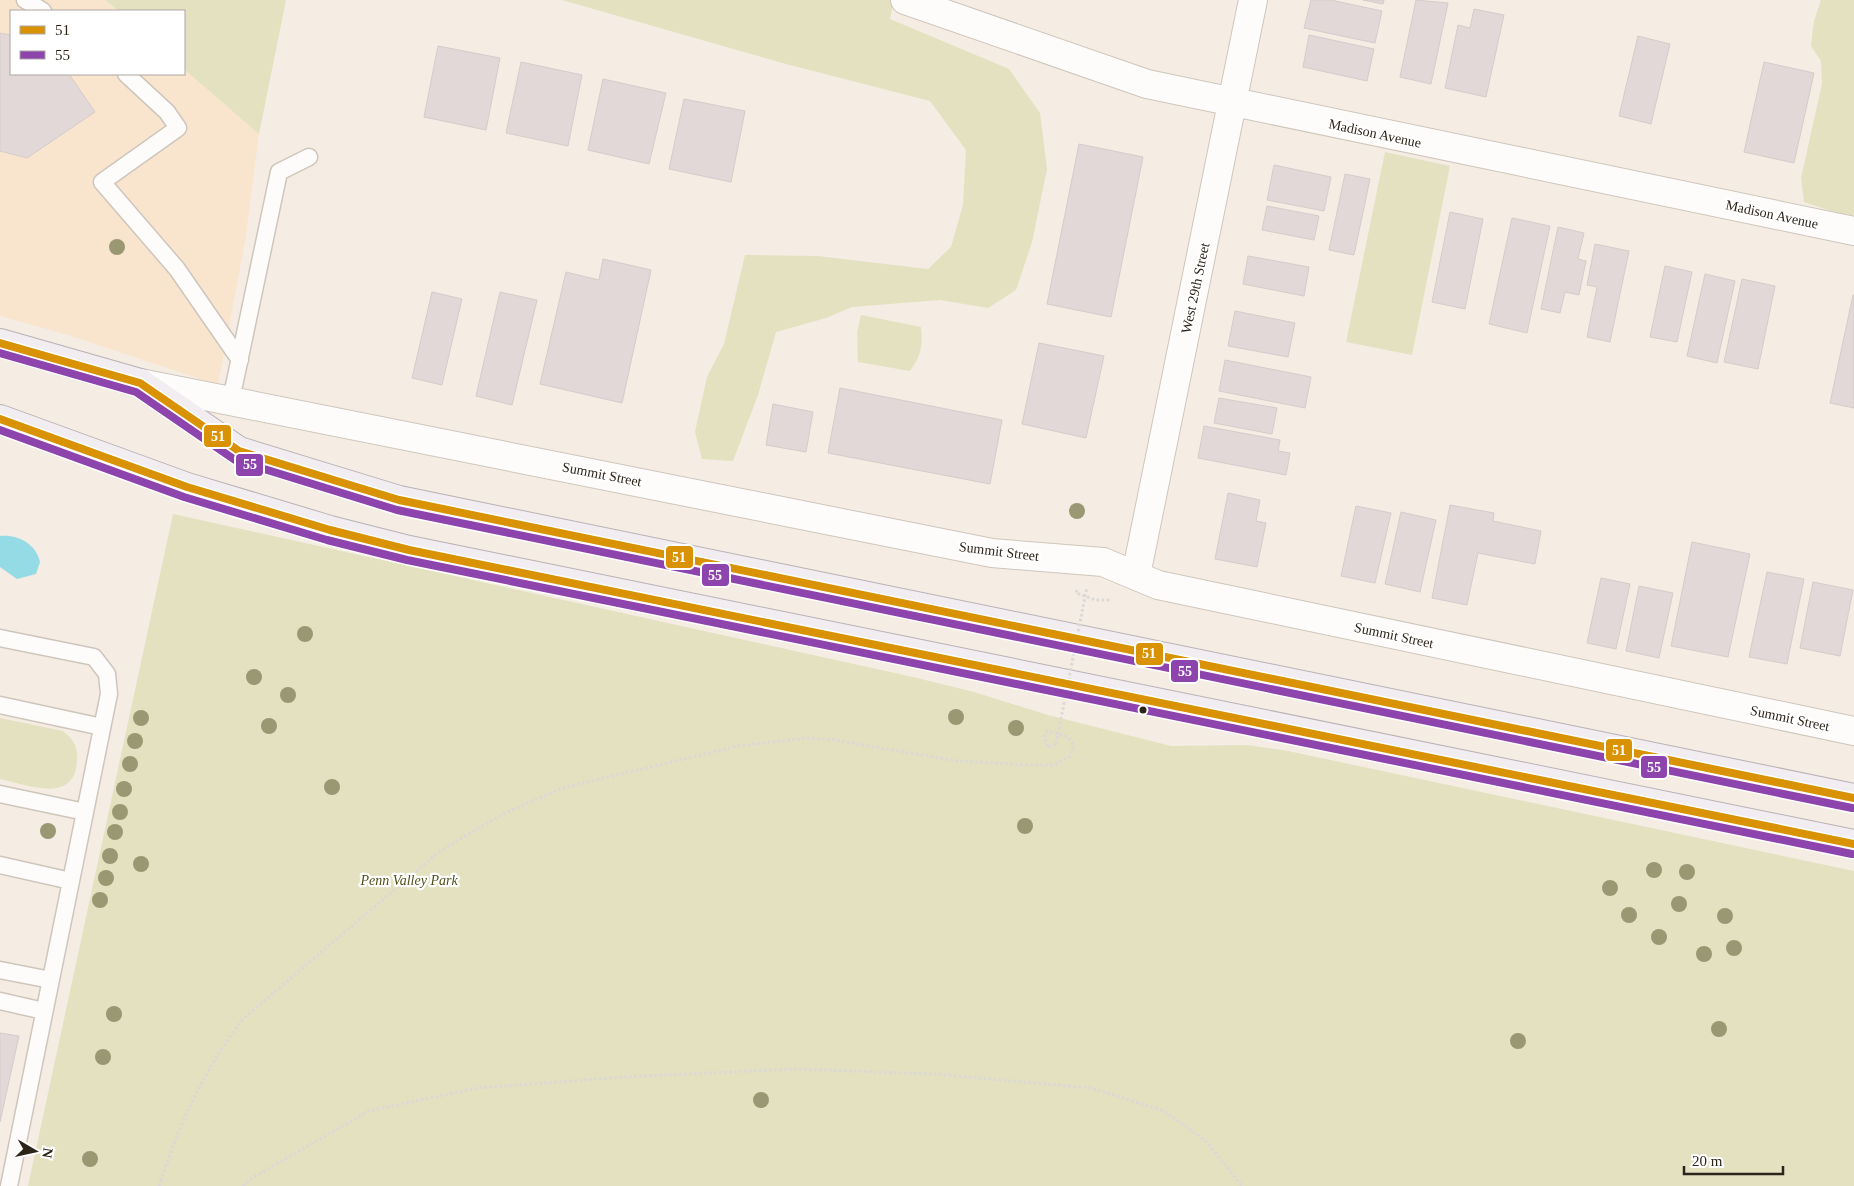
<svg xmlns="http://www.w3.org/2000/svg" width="1854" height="1186" viewBox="0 0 1854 1186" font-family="Georgia,serif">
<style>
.built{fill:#f9e5ce}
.green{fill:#e3e1c0}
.water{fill:#94dbe6}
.building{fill:#e3d8d8;stroke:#d5cbca}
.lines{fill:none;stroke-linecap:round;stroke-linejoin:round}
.lane-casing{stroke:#cec6bc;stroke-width:19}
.street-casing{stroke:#cec6bc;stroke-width:30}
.primary-casing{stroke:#bab1b5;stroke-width:30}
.path{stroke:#dbd8d5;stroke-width:3;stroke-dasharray:2.5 2.5;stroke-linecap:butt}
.lane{stroke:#fefcfb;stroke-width:16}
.street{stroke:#fefcfb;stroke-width:28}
.primary{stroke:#f1edf0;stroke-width:28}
.path-bridge{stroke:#dbd8d5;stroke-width:3;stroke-dasharray:2.5 2.5;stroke-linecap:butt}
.bus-1-casing{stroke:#fff;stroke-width:11}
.bus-2-casing{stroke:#fff;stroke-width:11}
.bus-1{stroke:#d99204;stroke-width:8}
.bus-2{stroke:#8e44ad;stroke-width:8}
.tree{fill:#9a9773}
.bus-dot{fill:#2d2419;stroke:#fff;stroke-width:2}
.labels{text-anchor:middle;stroke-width:4.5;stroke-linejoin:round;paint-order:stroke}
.street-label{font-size:14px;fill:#2d2419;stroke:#fff}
.park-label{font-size:14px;font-style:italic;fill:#505117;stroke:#fff}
.line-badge{stroke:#fff;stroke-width:2}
.badge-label{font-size:14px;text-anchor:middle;font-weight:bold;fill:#fff}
</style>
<rect width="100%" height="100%" fill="#f5ece3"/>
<path class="built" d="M0 0H105L119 11H11V74H184V69L259 134 245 242 218 385 68 335 0 316Z"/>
<path class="green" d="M105 0H286L259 134 184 69V11H119Z
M562 0H894L890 19 1009 69 1040 113 1047 169 1032 242 1016 290 988 308 940 300 852 307 826 318 776 332 758 395 733 461 702 459 695 432 707 377 724 344 745 255 817 256 928 269 951 247 963 205 966 150 930 101 786 64Z
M1821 0H1854V216L1837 213 1804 202 1801 178 1822 84 1821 61 1811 46 1814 21Z
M1385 152 1450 166 1412 355 1346 342Z
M861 315 921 327C923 346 921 356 910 371L858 362 857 332Z
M173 514 913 677 974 692 1048 715 1171 746 1247 745 1288 751 1854 871V1186H28Z
M0 718 63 731C73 739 78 746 77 760 75 805 29 785 0 779Z"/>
<path class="water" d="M0 536C18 534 36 544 40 562L36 574 17 579 0 567Z"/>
<path class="building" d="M1311 0H1331L1382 11 1375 43 1304 28Z
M1363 0H1384L1383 4Z
M1416 0 1448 3 1431 84 1400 77Z
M1474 9 1504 15 1486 97 1445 88 1458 25 1470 28Z
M0 33 11 35V74H69L95 112 27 158 0 151Z
M1309 35 1374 49 1367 81 1303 67Z
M1638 36 1670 44 1651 124 1619 116Z
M438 46 500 58 486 130 424 117Z
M521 62 582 75 568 146 506 133Z
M1764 62 1814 73 1794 163 1744 152Z
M603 79 666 93 649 164 588 150Z
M684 99 745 111 731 182 669 169Z
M1079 144 1143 157 1111 317 1047 304Z
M1274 165 1331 177 1324 211 1267 200Z
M1345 174 1370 179 1354 255 1329 250Z
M1267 206 1319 216 1314 240 1262 230Z
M1450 212 1483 219 1465 309 1432 302Z
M1512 218 1550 226 1527 333 1489 324Z
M1558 227 1584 233 1578 259 1586 261 1579 295 1565 292 1560 313 1541 309Z
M1595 244 1629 251 1610 342 1587 337 1597 287 1587 285Z
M1248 256 1309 267 1304 296 1243 284Z
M603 259 651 270 622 403 540 384 566 272 599 280Z
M1665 266 1692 272 1677 342 1650 337Z
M1705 274 1735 281 1717 363 1687 356Z
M1742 279 1775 286 1758 369 1724 362Z
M432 292 462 299 442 385 412 378Z
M500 292 537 300 512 405 476 396Z
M1853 295H1854V408L1830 403Z
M1235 311 1295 323 1288 357 1228 346Z
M1039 343 1104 356 1086 438 1022 424Z
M1225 360 1311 377 1305 408 1219 391Z
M840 388 1002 420 990 484 828 453Z
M1219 398 1277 408 1272 434 1214 423Z
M773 404 813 412 806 452 766 445Z
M1204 426 1280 440 1278 451 1290 453 1286 475 1198 458Z
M1228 493 1260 500 1256 521 1266 523 1257 567 1215 559Z
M1450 505 1494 513 1493 521 1541 531 1535 564 1478 553 1467 605 1432 598Z
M1356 506 1391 513 1375 583 1341 576Z
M1401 512 1436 520 1420 592 1385 584Z
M1692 542 1750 554 1728 657 1671 646Z
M1767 572 1804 579 1787 664 1749 657Z
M1601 578 1630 584 1616 649 1587 643Z
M1813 582 1853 590 1840 656 1800 648Z
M1639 586 1673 593 1659 658 1626 651Z
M0 1033 19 1036 0 1122Z"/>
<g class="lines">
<g class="lane-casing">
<path id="lane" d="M25 0 43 11
M126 74 167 112 178 128 102 182 177 269 240 360
M231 400 279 172 309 157
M0 638 94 657 107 674 109 694 9 1186
M0 705 102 727
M0 794 85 812
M0 865 71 881
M0 970 51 980
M0 1001 44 1011"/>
</g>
<g class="street-casing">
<path id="street" d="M905 0 1147 84 1854 231
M140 383 992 553 1103 562 1158 585 1854 731
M1136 575 1253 0"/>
</g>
<g class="primary-casing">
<path id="primary" d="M0 343 140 383 239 451 399 500 1854 798
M0 419 187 487 330 530 409 550 1854 844"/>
</g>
<path class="path" d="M1077 590 1076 593 1096 600H1108L1109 598
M159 1186C179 1125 204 1068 244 1018L440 851 503 814 562 788 738 746 807 738 834 740 957 761 1029 765H1054L1070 756 1074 745 1068 737 1047 731 1044 736 1048 748 1056 744
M243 1186 250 1179 369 1111 477 1088 624 1077 793 1069 933 1074 1091 1088 1164 1111 1205 1140 1242 1186"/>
<use href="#lane" class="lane"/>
<use href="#street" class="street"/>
<use href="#primary" class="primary"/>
<path class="path-bridge" d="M1056 744 1087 587"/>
<g class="bus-1-casing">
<path id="bus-1" d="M0 343 140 383 239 451 399 500 1854 798
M0 419 187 487 330 530 409 550 1854 844"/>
</g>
<g class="bus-2-casing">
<path id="bus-2" d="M0 353 136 392 235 460 397 510 1852 808
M0 430 184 497 327 540 407 560 1852 854"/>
</g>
<use href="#bus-1" class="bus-1"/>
<use href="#bus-2" class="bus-2"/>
</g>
<g class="tree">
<circle cx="117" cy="247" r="8"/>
<circle cx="1077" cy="511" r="8"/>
<circle cx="305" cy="634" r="8"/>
<circle cx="254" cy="677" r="8"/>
<circle cx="288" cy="695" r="8"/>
<circle cx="956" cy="717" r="8"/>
<circle cx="141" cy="718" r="8"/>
<circle cx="269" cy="726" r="8"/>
<circle cx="1016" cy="728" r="8"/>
<circle cx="135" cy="741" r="8"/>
<circle cx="130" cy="764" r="8"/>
<circle cx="332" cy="787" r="8"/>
<circle cx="124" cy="789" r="8"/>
<circle cx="120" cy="812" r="8"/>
<circle cx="1025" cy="826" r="8"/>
<circle cx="48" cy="831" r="8"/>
<circle cx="115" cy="832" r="8"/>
<circle cx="110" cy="856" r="8"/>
<circle cx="141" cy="864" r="8"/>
<circle cx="1654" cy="870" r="8"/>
<circle cx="1687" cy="872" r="8"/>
<circle cx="106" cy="878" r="8"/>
<circle cx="1610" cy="888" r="8"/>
<circle cx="100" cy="900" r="8"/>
<circle cx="1679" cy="904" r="8"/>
<circle cx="1629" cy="915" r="8"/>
<circle cx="1725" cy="916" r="8"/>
<circle cx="1659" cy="937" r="8"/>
<circle cx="1734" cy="948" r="8"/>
<circle cx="1704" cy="954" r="8"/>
<circle cx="114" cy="1014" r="8"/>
<circle cx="1719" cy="1029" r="8"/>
<circle cx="1518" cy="1041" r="8"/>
<circle cx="103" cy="1057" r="8"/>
<circle cx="761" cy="1100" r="8"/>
<circle cx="90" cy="1159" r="8"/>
</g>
<circle class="bus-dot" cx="1143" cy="710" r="4.5"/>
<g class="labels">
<g class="street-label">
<text transform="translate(1375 133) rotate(12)" y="5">Madison Avenue</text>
<text transform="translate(1772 214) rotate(12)" y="5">Madison Avenue</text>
<text transform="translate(1195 288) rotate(-78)" y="5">West 29th Street</text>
<text transform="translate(602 474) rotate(11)" y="5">Summit Street</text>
<text transform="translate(999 551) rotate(7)" y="5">Summit Street</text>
<text transform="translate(1394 635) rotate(12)" y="5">Summit Street</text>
<text transform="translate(1790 718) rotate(12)" y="5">Summit Street</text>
</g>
<g class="park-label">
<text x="409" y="885">Penn Valley Park</text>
</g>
</g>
<g class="line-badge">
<rect x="203" y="424" width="29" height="24" rx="5" fill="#d99204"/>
<rect x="235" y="453" width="29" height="24" rx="5" fill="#8e44ad"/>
<rect x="665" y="545" width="29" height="24" rx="5" fill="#d99204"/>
<rect x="701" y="563" width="29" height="24" rx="5" fill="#8e44ad"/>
<rect x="1135" y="642" width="29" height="24" rx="5" fill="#d99204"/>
<rect x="1170" y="659" width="29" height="24" rx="5" fill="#8e44ad"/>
<rect x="1605" y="738" width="28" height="24" rx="5" fill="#d99204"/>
<rect x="1640" y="755" width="28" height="24" rx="5" fill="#8e44ad"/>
</g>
<g class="badge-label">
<text x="218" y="441">51</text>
<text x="250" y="469">55</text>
<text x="679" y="562">51</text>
<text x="715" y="580">55</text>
<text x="1149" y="658">51</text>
<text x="1185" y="676">55</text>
<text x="1619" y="755">51</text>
<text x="1654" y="772">55</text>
</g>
<rect x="10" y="10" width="175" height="65" fill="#ffffff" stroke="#aba7a3"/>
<rect x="20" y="26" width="25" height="8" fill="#d99204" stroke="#aba7a3"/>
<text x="55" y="35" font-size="15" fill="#2d2419">51</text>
<rect x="20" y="51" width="25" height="8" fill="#8e44ad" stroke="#aba7a3"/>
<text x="55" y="60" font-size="15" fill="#2d2419">55</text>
<g transform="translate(35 1151) rotate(99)" stroke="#ffffff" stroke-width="4" paint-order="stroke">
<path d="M0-4L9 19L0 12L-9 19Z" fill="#2d2419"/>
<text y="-8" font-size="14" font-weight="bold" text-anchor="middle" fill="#2d2419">N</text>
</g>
<path d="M1684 1166v8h99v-8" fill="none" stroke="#2d2419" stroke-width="2.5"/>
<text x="1692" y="1166" font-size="15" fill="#2d2419" stroke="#ffffff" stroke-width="4" paint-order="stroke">20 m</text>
</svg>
